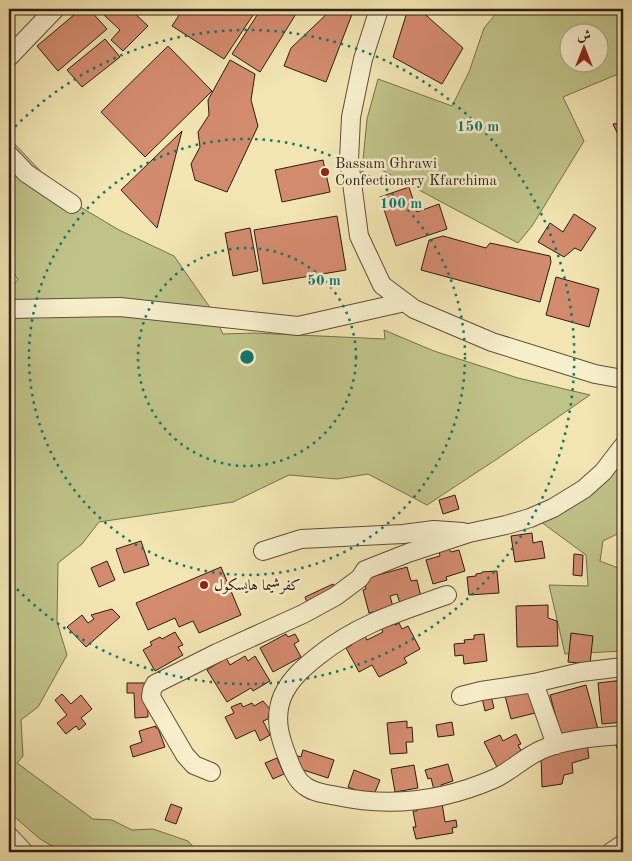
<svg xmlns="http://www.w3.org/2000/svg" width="632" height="861" viewBox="0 0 632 861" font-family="'Old Standard TT',Amiri,serif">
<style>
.green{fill:#c0c388;stroke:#76704e;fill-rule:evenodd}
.building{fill:#d38b6e;stroke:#2d1c14}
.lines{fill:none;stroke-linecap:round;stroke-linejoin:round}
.street-casing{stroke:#5e4e3b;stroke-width:20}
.street{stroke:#f7eecc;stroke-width:18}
.ring{fill:none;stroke:#0f766e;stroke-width:2.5;stroke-dasharray:2.5 5}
.poi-dot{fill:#8f2418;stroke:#f7eecc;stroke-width:2}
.labels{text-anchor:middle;stroke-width:5;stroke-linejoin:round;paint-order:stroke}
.poi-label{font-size:15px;fill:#2d1c14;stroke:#f7eecc;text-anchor:start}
.centre{fill:#0f766e;stroke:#f7eecc;stroke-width:2.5}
.ring-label{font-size:15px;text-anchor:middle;font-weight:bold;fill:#0f766e;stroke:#f7eecc;stroke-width:5;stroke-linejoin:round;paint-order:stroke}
</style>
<rect width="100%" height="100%" fill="#f2e5b1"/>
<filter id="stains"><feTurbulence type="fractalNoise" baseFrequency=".004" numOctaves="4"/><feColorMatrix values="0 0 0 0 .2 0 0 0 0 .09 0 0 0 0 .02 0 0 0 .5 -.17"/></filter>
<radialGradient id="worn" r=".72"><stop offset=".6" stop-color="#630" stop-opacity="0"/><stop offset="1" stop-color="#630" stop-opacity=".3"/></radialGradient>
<path class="green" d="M500 9H623V72L563 97 584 141 532 226 518 243 363 160 367 119 378 79 452 106 469 72 484 28ZM570 32H600V62H570Z
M9 138 67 199 119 230 174 256 209 306 223 334 254 333 385 339 384 330 434 351 518 378 590 395 497 459 427 505 368 474 337 479 289 475 233 502 99 522 82 544 58 563 57 622 67 655 38 707 21 720 23 756 17 763 93 819 112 820 132 830 153 829 188 841 198 852H196L61 851 40 839 9 812V288L18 280 9 265Z
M623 454V531L603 541 600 561 623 570V651L565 654 549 585 588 586 586 555 537 519Z"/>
<path class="building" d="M81 9H89L107 29 58 71 37 46Z
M110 9H130L148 26 123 51 111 40 120 30 104 15Z
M183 9H257L224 59 172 26Z
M261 9H299L260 72 232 54Z
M332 9H354L326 82 284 66 291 48Z
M408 9H419L463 48 442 84 393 57Z
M105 39 120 57 82 87 67 70Z
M168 46 212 91 145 157 101 112Z
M230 60 255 74 251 100 258 126 227 192 195 180 191 164 200 147 198 132 209 115 208 100Z
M623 123V140L621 141 613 124Z
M182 131 157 228 121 190Z
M323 160 330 192 282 202 275 170Z
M409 187 417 212 439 204 447 229 396 246 380 197Z
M574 214 596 228 581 251 575 248 564 257 538 242 550 223 563 232Z
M337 216 346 270 263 284 254 230Z
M250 228 258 271 233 276 225 233Z
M443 236 486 248 490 243 550 256 551 262 540 302 421 270 429 240Z
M556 277 599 289 589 327 546 315Z
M455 495 459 509 443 514 439 500Z
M532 533 533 543 542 541 545 558 515 562 511 536Z
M141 541 149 565 124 573 116 549Z
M449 549 451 552 459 550 465 571 446 577 447 580 433 584 426 560 440 556 439 551Z
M574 554 583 555 582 576 573 575Z
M107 561 115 580 99 587 91 568Z
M221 567 241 615 199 633 193 621 179 627 175 618 148 630 136 603Z
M407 567 411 581 417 580 421 597 400 603 397 594 390 596 393 607 369 613 363 590 366 589 364 581 367 578Z
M497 571 499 593 469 595 467 577 476 576V574L482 573V572Z
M333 584 336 591 308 605 305 597Z
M548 605V618L557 621 558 646 517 647 516 606Z
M112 609 120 617 86 647 67 627 82 615 88 623 94 619 91 615Z
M393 621 395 625 399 623 402 629 408 626 420 649 404 658 407 663 379 677 372 665 359 672 346 648 352 645 351 643 365 636 367 640 383 632 381 628Z
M175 632 183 645 178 647 183 655 155 671 143 650 152 645 150 642 160 637 162 639Z
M571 633 593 636 590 664 568 662Z
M286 634 288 637 295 634 299 641 294 644 301 657 273 672 260 648Z
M484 634 487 661 464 664 463 655 455 656 454 644 465 643 464 640 474 639V635Z
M245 656 248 661 255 656 270 681 253 691 251 688 227 702 207 670 226 658 230 665Z
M623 680V722L602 724 598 683Z
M127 683H147L148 717 135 718 134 693H127Z
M586 685 598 729 562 739 550 695Z
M534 689 539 712 511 719 505 696Z
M62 694 71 704 81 695 92 709 81 718 86 724 79 730 76 726 66 734 57 723 67 715 55 700Z
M491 696 494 708 485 711 482 698Z
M263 701 270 709 268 719 263 721 270 735 260 741 255 730 236 739 225 717 234 713 231 707 241 703 243 707 252 703 254 706Z
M407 721V728L412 727 413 742H406L407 753 390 754 387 723Z
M452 722 454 735 438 737 436 725Z
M156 726V728H158L165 747 133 757 130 746 142 742 139 731Z
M516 734 521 744 518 745 525 758 504 763 497 767 484 742 500 735 503 741Z
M587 743 589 758 572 763 573 773 564 775 562 784 542 787 541 754Z
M623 743V760L621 761 616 745Z
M303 750 334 760 328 778 297 768 295 755 301 757Z
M277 758 284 774 273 779 265 763Z
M448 764 453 781 441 785 442 788 434 790 431 778 428 779 425 770Z
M414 765 418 788 395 792 391 769Z
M354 770 380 780 373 797 348 787Z
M442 803 445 822 456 820 457 827 452 828 453 833 416 839 413 827H416L413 811H417L416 805Z
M171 804 182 808 176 824 165 820Z"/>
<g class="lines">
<g class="street-casing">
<path id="street" d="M379 9 363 59 351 117 349 160 359 236 382 285 414 309 492 342 595 374 623 379
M9 57 55 9
M9 155 26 173 72 204
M9 309 120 307 298 326 405 302
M263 551 301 539 403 534 434 530 463 532
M447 595C399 612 358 624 318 656 303 668 291 678 283 695 273 718 280 739 289 761 292 769 297 781 305 786 314 793 326 794 337 796 391 808 446 800 496 778 512 770 525 757 541 750 564 739 598 737 623 735
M534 683 556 745
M461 696 481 691 534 683 581 672 623 667
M211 772 194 765 185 755 151 697 152 690 155 684 217 653 303 614 336 596 360 578 365 570 408 553 469 533 506 525 530 518 553 508 584 489 603 472 623 446
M9 836 24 852
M611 852 623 844"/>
</g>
<use href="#street" class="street"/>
</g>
<g class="ring">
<circle cx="247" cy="357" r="109"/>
<circle cx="247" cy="357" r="218"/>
<path d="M10 132A327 327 0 1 1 10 582"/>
</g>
<g class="poi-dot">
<circle cx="325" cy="172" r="5"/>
<circle cx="204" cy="585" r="5"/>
</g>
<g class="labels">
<g class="poi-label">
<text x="335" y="168">Bassam Ghrawi<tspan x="335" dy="17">Confectionery Kfarchima</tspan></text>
<text x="214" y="590">كفرشيما هايسكول</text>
</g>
</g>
<circle cx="247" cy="357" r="8" class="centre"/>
<g class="ring-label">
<text x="478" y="131">150 m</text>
<text x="401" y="208">100 m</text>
<text x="324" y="285">50 m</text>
</g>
<rect width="632" height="861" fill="none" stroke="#f2e5b1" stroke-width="30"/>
<rect x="10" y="10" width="612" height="841" fill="none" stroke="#2d1c14" stroke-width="2.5"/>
<rect x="15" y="15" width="602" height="831" fill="none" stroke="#2d1c14"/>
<g transform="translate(584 48)"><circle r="24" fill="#f7eecc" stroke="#a69a82"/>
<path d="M0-4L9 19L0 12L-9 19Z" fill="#8f2418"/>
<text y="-8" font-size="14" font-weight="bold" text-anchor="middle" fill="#2d1c14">ش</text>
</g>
<rect width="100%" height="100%" filter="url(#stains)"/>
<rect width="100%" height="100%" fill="url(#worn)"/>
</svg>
